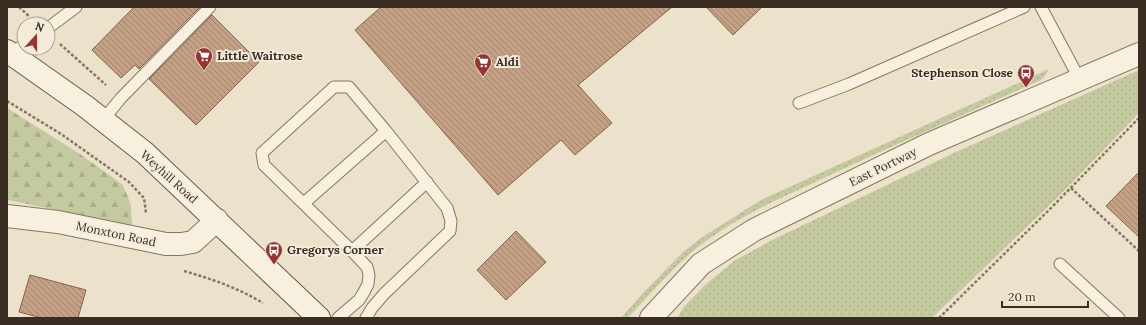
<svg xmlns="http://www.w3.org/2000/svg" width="1146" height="325" viewBox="0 0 1146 325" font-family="Lora,serif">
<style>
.green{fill:url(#green-dots)}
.forest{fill:url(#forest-firs)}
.building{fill:url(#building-back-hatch);stroke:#856049}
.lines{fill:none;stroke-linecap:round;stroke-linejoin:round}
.service-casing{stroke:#887561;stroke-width:13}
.minor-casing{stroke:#887561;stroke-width:24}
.secondary-casing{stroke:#6a5744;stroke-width:24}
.path{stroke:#887561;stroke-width:2.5;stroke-dasharray:3 2;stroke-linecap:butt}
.service{stroke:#f7f0df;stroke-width:11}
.minor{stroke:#f7f0df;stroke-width:22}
.secondary{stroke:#f7f0df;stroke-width:22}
.labels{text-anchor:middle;stroke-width:4;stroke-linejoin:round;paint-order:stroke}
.poi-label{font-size:12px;font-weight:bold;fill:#3a2e23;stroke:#f4ecdb;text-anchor:start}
.street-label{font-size:12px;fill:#3a2e23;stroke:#f4ecdb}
</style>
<defs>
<pattern id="green-dots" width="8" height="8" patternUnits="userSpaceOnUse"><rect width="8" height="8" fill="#c5c9a0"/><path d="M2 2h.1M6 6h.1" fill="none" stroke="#aaad8a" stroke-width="1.8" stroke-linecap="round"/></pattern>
<pattern id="forest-firs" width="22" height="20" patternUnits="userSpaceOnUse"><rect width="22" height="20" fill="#c5c9a0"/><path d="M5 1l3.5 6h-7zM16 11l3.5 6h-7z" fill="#aaad8a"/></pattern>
<pattern id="building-back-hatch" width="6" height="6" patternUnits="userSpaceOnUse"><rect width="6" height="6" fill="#c6a085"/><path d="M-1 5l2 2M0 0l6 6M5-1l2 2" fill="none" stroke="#a2836c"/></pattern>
</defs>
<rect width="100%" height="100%" fill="#ece2cc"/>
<path class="green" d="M1049 69 1045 76 1041 80C970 112 899 143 828 176 788 195 747 212 710 238 680 259 654 290 628 318H621L643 293 683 252 704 236 761 200Z
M1139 70V113L1060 195 932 318H677L683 308 704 286 734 261 772 240 958 151Z"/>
<path class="forest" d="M7 108 80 154 123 185 131 205 132 225 7 200Z"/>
<path class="building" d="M134 7H200L139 69 135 65 121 78 92 50Z
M381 7H672L578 85 612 123 575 155 561 140 498 195 355 30Z
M706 7H762L733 35Z
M212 15 259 62 196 125 149 79Z
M1139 172V237L1106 206Z
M516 231 546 262 506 300 477 270Z
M30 275 86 290 78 318H42L19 312Z"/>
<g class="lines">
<g class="service-casing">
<path id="service" d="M1041 7 1080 80
M48 28 76 7
M11 53 24 45
M799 103 849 84 1024 7
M103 120 121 98 210 7
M304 203 386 131
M352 251 427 182
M1060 264 1119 318
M338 318 359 300 364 292 368 284 369 275 367 267 352 251 264 165 262 153 334 87H349L386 131 447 208 451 221 450 231 384 294 372 308 366 318"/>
</g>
<g class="minor-casing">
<path id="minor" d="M7 216 58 222 166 244H181L193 242 217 220
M651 318 701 264 754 230 929 144 1139 54"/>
</g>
<g class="secondary-casing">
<path id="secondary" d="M7 51 85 106 145 153 319 318"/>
</g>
<path class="path" d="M19 7 30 17
M60 44 106 85
M7 101 61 134 129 182 144 198 146 213
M1071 188 1139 251
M184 271C212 279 238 288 263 303
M939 318 1052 207 1139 118"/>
<use href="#service" class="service"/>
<use href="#minor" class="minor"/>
<use href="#secondary" class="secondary"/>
</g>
<defs>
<g id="supermarket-pin" transform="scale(0.9)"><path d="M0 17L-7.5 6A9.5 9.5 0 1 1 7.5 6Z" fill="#923636" stroke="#f4ecdb"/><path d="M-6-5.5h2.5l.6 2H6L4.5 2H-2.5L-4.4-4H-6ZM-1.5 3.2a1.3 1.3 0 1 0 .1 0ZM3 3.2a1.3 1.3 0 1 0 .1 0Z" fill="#fff"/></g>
<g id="bus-pin" transform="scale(0.9)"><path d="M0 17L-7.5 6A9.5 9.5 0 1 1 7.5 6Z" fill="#923636" stroke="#f4ecdb"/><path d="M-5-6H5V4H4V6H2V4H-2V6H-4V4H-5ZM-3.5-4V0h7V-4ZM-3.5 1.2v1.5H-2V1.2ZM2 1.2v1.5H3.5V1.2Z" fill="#fff"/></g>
</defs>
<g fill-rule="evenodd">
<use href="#supermarket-pin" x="204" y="56"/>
<use href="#supermarket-pin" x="483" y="62"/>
<use href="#bus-pin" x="1026" y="73"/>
<use href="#bus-pin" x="274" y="250"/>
</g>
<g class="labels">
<g class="poi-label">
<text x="217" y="60">Little Waitrose</text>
<text x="496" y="66">Aldi</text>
<text x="1013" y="77" text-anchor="end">Stephenson Close</text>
<text x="287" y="254">Gregorys Corner</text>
</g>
<g class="street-label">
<text transform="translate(883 167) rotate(-26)" y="4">East Portway</text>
<text transform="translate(169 177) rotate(42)" y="4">Weyhill Road</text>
<text transform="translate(116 234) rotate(12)" y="4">Monxton Road</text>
</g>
</g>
<rect width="1146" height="325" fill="none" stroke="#3a2e23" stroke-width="16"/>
<g transform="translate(36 36) rotate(21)"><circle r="19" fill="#f4ecdb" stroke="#aaa091"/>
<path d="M0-3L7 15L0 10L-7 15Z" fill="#923636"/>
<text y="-6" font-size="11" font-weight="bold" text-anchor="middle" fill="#3a2e23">N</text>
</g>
<path d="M1002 301v6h86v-6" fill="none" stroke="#3a2e23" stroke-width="2"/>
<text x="1008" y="301" font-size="12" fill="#3a2e23" stroke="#f4ecdb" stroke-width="3" paint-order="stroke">20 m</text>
</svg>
